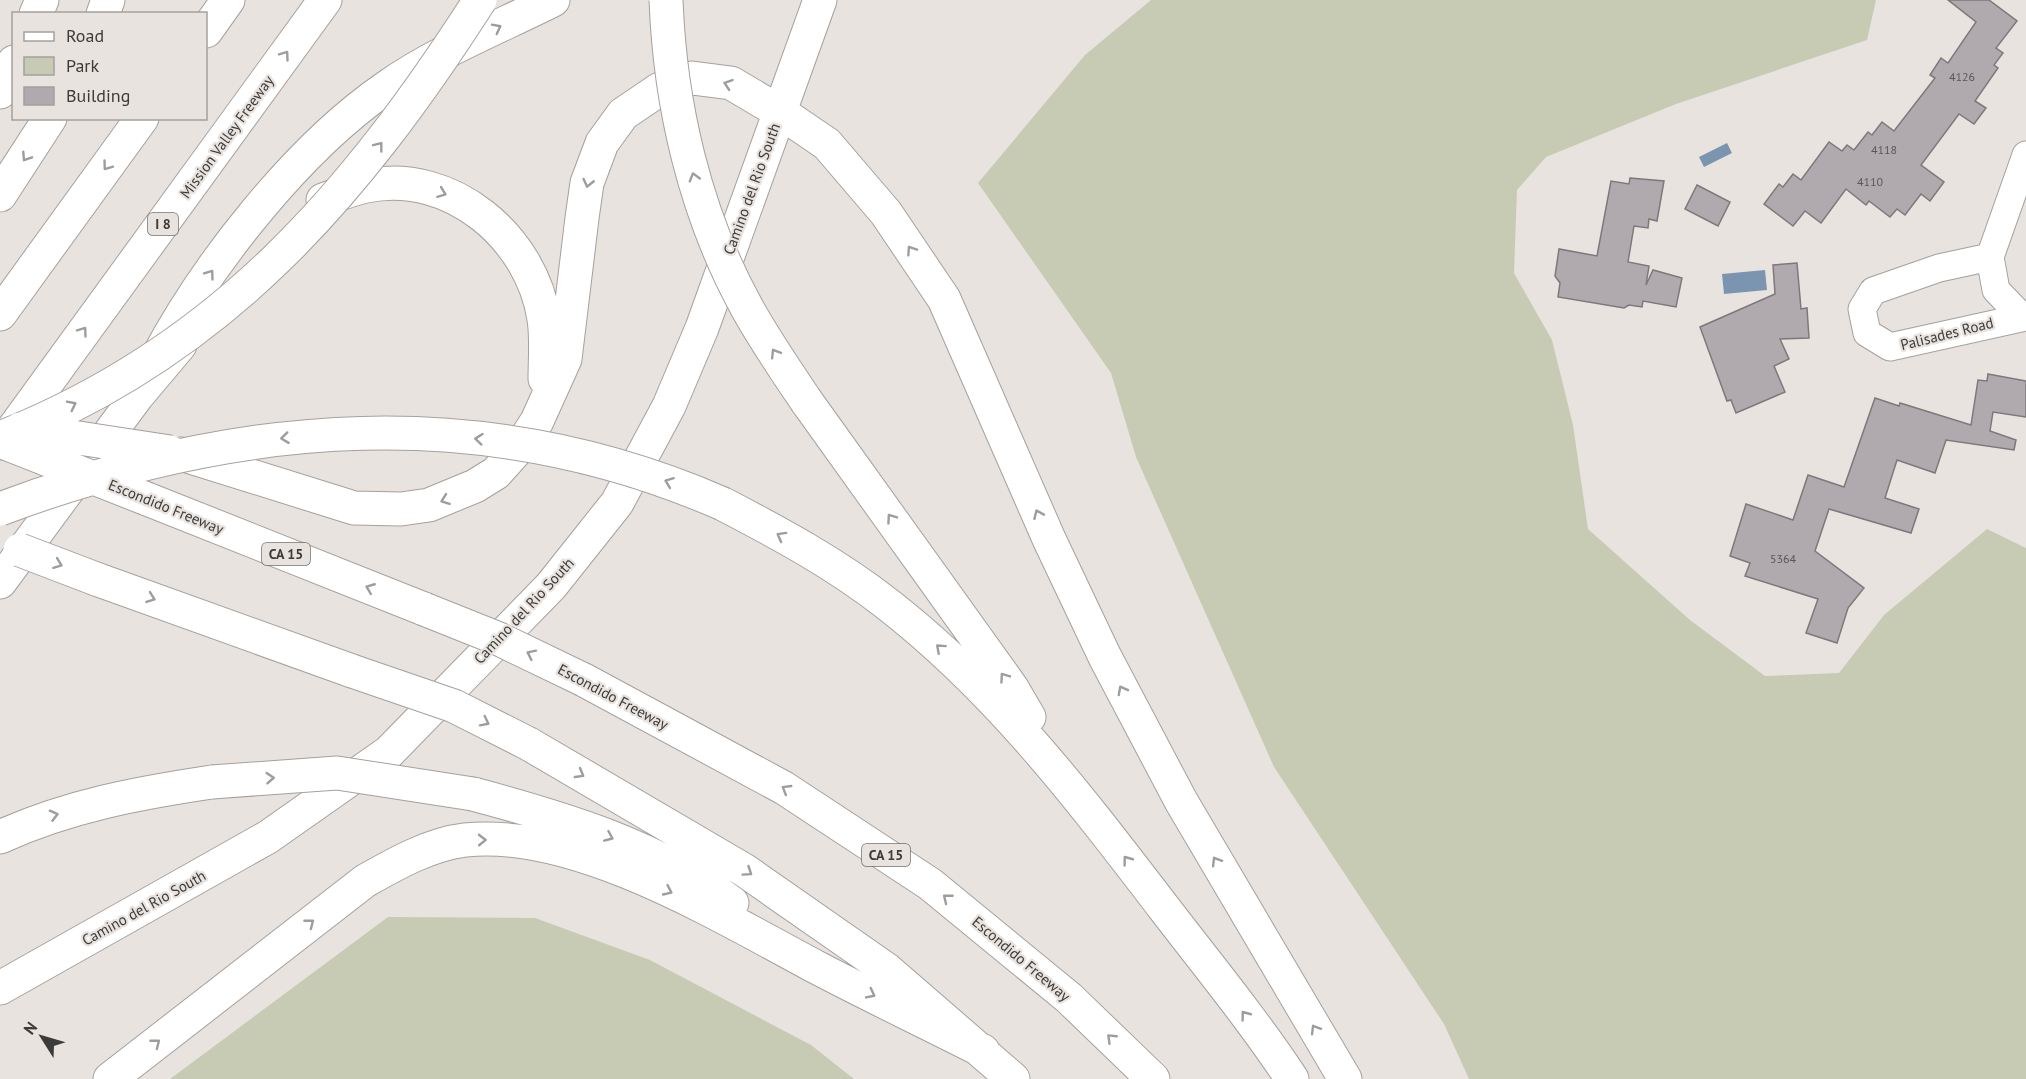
<svg xmlns="http://www.w3.org/2000/svg" width="2026" height="1079" viewBox="0 0 2026 1079" font-family="'PT Sans',sans-serif">
<style>
.green{fill:#c7cbb4}
.water{fill:#7b95b0}
.building{fill:#b0aaae;stroke:#7d787b;stroke-width:1.5}
.lines{fill:none;stroke-linecap:round;stroke-linejoin:round}
.street-casing{stroke:#a6a09d;stroke-width:29}
.secondary-casing{stroke:#a6a09d;stroke-width:35}
.highway-casing{stroke:#a6a09d;stroke-width:35}
.street{stroke:#fff;stroke-width:27}
.secondary{stroke:#fff;stroke-width:33}
.highway{stroke:#fff;stroke-width:33}
.highway-bridge-casing{stroke:#a6a09d;stroke-width:35;stroke-linecap:butt}
.highway-bridge{stroke:#fff;stroke-width:33}
.oneway{stroke:#9e9d9c}
.labels{text-anchor:middle;stroke-width:4.5;stroke-linejoin:round;paint-order:stroke}
.number-label{font-size:12px;fill:#5a5756}
.shield{fill:#e9e3df;stroke:#716d6b;stroke-width:1.5}
.shield-label{font-size:14px;font-weight:bold;fill:#3d3b39}
.street-label{font-size:15px;fill:#3d3b39;stroke:#e9e3df}
</style>
<rect width="100%" height="100%" fill="#e9e3df"/>
<path class="green" d="M1151 0H1876L1867 40 1676 104 1546 157 1517 190 1514 273 1552 340 1573 425 1588 529 1690 620 1765 676 1839 673 1884 615 1987 529 2026 548V1079H1469L1444 1024 1274 767 1136 457 1111 373 978 183 1085 55Z
M388 917 535 918 650 960 811 1045 854 1079H170Z"/>
<path class="water" d="M1727 143 1732 153 1704 167 1699 157Z
M1765 270 1767 290 1724 294 1722 274Z"/>
<path class="building" d="M1948 0H1989L2017 21 1996 48 2003 53 1994 65 1998 68 1975 101 1986 108 1974 124 1959 114 1921 165 1944 182 1930 201 1921 194 1905 215 1897 209 1890 217 1869 201 1866 205 1846 189 1821 223 1805 211 1793 226 1764 204 1779 184 1783 187 1793 174 1801 180 1829 142 1842 151 1847 145 1854 150 1868 132 1872 135 1882 122 1894 131 1935 78 1930 75 1941 58 1948 63 1976 22Z
M1630 178 1664 181 1657 221 1649 219 1648 228 1634 226 1628 262 1649 266 1646 285 1653 270 1682 278 1676 307 1643 301 1642 307 1629 305 1624 308 1558 297 1560 283 1555 276 1559 249 1597 256 1611 181 1629 184Z
M1697 185 1730 202 1718 226 1685 209Z
M1797 263 1801 309 1807 308 1809 338 1780 339 1789 359 1774 366 1785 392 1736 413 1731 400 1727 401 1700 327 1775 294 1773 265Z
M1988 374 2026 381V417L1993 412 1990 431 2016 440 2014 450 1946 440 1935 473 1897 460 1885 498 1919 509 1911 533 1829 509 1815 551 1864 588 1848 608 1837 643 1806 633 1818 599 1745 576 1750 563 1730 556 1746 504 1793 520 1808 475 1844 487 1875 398 1899 406 1900 403 1971 425 1978 380 1987 381Z"/>
<g class="lines">
<g class="street-casing">
<path id="street" d="M1990 257 1939 268 1873 291 1862 309 1867 333 1890 347 2026 317
M2021 316 1996 290 1990 257 2026 155"/>
</g>
<g class="secondary-casing">
<path id="secondary" d="M0 988 268 837 389 752 551 586 617 503 669 406 702 328 820 0"/>
</g>
<g class="highway-casing">
<path id="highway" d="M36 14 42 0
M103 14 108 0
M206 31 228 0
M0 92 14 62
M0 195 50 118
M323 200C337 195 352 189 366 186 451 168 532 238 544 319 547 338 545 360 545 379
M0 314 142 118
M156 360C206 265 298 148 387 87 435 53 499 27 553 0
M807 402 1012 688 1029 717
M3 443 325 0
M181 454 354 508 401 509 429 505 475 486 496 473 522 444 537 421 565 359 582 218 587 183 602 143 623 114 660 89 692 78 731 83 780 112 827 144 886 213 944 299 1049 539 1105 657 1181 801 1345 1079
M147 499 424 609
M723 504C779 533 836 564 886 603 997 689 1079 797 1164 908 1207 964 1253 1020 1292 1079
M96 579 352 671
M0 582 137 396 180 345
M584 680 784 788 930 884 1069 998 1153 1079
M529 744 744 870 886 969 1013 1079
M473 794C563 818 657 846 732 903
M0 837C68 806 138 793 212 782
M110 1079 365 881C395 864 430 844 465 840 576 828 720 916 816 967 871 996 928 1023 983 1051"/>
</g>
<use href="#street" class="street"/>
<use href="#secondary" class="secondary"/>
<use href="#highway" class="highway"/>
<g class="highway-bridge-casing">
<path id="highway-bridge" d="M666 0C670 105 695 213 746 306 764 339 786 371 807 402
M20 429 170 452
M0 438C221 351 355 195 480 0
M0 441 147 499
M0 509C241 419 483 399 723 504
M20 550 96 579
M424 609 499 639 584 680
M352 671 454 706 529 744
M212 782 337 773 473 794"/>
</g>
<use href="#highway-bridge" class="highway-bridge"/>
</g>
<defs><path id="oneway-chevron" d="M-2-3.5L2.5 0L-2 3.5" fill="none" stroke-width="1.6" stroke-linecap="round" stroke-linejoin="round" transform="scale(1.5)"/></defs>
<g class="oneway">
<use href="#oneway-chevron" transform="translate(497 28) rotate(-27)"/>
<use href="#oneway-chevron" transform="translate(285 55) rotate(-54)"/>
<use href="#oneway-chevron" transform="translate(728 84) rotate(-161)"/>
<use href="#oneway-chevron" transform="translate(379 146) rotate(-52)"/>
<use href="#oneway-chevron" transform="translate(26 157) rotate(123)"/>
<use href="#oneway-chevron" transform="translate(107 166) rotate(126)"/>
<use href="#oneway-chevron" transform="translate(694 177) rotate(-106)"/>
<use href="#oneway-chevron" transform="translate(588 183) rotate(103)"/>
<use href="#oneway-chevron" transform="translate(442 193) rotate(21)"/>
<use href="#oneway-chevron" transform="translate(911 250) rotate(-124)"/>
<use href="#oneway-chevron" transform="translate(210 274) rotate(-54)"/>
<use href="#oneway-chevron" transform="translate(83 331) rotate(-54)"/>
<use href="#oneway-chevron" transform="translate(775 353) rotate(-122)"/>
<use href="#oneway-chevron" transform="translate(72 405) rotate(-27)"/>
<use href="#oneway-chevron" transform="translate(285 438) rotate(173)"/>
<use href="#oneway-chevron" transform="translate(479 439) rotate(-174)"/>
<use href="#oneway-chevron" transform="translate(669 482) rotate(-159)"/>
<use href="#oneway-chevron" transform="translate(445 500) rotate(160)"/>
<use href="#oneway-chevron" transform="translate(1038 514) rotate(-114)"/>
<use href="#oneway-chevron" transform="translate(891 518) rotate(-125)"/>
<use href="#oneway-chevron" transform="translate(781 536) rotate(-151)"/>
<use href="#oneway-chevron" transform="translate(58 564) rotate(21)"/>
<use href="#oneway-chevron" transform="translate(370 588) rotate(-158)"/>
<use href="#oneway-chevron" transform="translate(151 598) rotate(20)"/>
<use href="#oneway-chevron" transform="translate(940 648) rotate(-138)"/>
<use href="#oneway-chevron" transform="translate(531 654) rotate(-154)"/>
<use href="#oneway-chevron" transform="translate(1004 677) rotate(-125)"/>
<use href="#oneway-chevron" transform="translate(1122 690) rotate(-118)"/>
<use href="#oneway-chevron" transform="translate(485 722) rotate(27)"/>
<use href="#oneway-chevron" transform="translate(580 774) rotate(30)"/>
<use href="#oneway-chevron" transform="translate(270 778) rotate(-4)"/>
<use href="#oneway-chevron" transform="translate(786 789) rotate(-149)"/>
<use href="#oneway-chevron" transform="translate(54 815) rotate(-15)"/>
<use href="#oneway-chevron" transform="translate(609 837) rotate(24)"/>
<use href="#oneway-chevron" transform="translate(482 840) rotate(-1)"/>
<use href="#oneway-chevron" transform="translate(1127 860) rotate(-127)"/>
<use href="#oneway-chevron" transform="translate(1216 861) rotate(-121)"/>
<use href="#oneway-chevron" transform="translate(748 872) rotate(34)"/>
<use href="#oneway-chevron" transform="translate(668 891) rotate(25)"/>
<use href="#oneway-chevron" transform="translate(947 898) rotate(-141)"/>
<use href="#oneway-chevron" transform="translate(310 923) rotate(-38)"/>
<use href="#oneway-chevron" transform="translate(871 994) rotate(27)"/>
<use href="#oneway-chevron" transform="translate(1245 1015) rotate(-127)"/>
<use href="#oneway-chevron" transform="translate(1315 1029) rotate(-121)"/>
<use href="#oneway-chevron" transform="translate(1111 1038) rotate(-136)"/>
<use href="#oneway-chevron" transform="translate(156 1043) rotate(-38)"/>
</g>
<g class="labels">
<g class="number-label">
<text x="1962" y="81">4126</text>
<text x="1884" y="154">4118</text>
<text x="1870" y="186">4110</text>
<text x="1783" y="563">5364</text>
</g>
<g class="shield">
<rect x="148" y="213" width="30" height="22" rx="4.5"/>
<rect x="262" y="543" width="48" height="22" rx="4.5"/>
<rect x="862" y="844" width="48" height="22" rx="4.5"/>
</g>
<g class="shield-label">
<text x="163" y="229">I 8</text>
<text x="286" y="559">CA 15</text>
<text x="886" y="860">CA 15</text>
</g>
<g class="street-label">
<text transform="translate(227 137) rotate(-54)" y="5">Mission Valley Freeway</text>
<text transform="translate(752 189) rotate(-70)" y="5">Camino del Rio South</text>
<text transform="translate(1947 334) rotate(-14)" y="5">Palisades Road</text>
<text transform="translate(166 507) rotate(22)" y="5">Escondido Freeway</text>
<text transform="translate(524 611) rotate(-47)" y="5">Camino del Rio South</text>
<text transform="translate(613 697) rotate(28)" y="5">Escondido Freeway</text>
<text transform="translate(144 908) rotate(-29)" y="5">Camino del Rio South</text>
<text transform="translate(1021 959) rotate(40)" y="5">Escondido Freeway</text>
</g>
</g>
<rect x="12" y="12" width="195" height="108" fill="#e9e3df" stroke="#a4a09d" stroke-width="1.5"/>
<rect x="24" y="32" width="30" height="9" fill="#ffffff" stroke="#a4a09d" stroke-width="1.5"/>
<text x="66" y="42" font-size="18" fill="#3d3b39">Road</text>
<rect x="24" y="57" width="30" height="18" fill="#c7cbb4" stroke="#a4a09d" stroke-width="1.5"/>
<text x="66" y="72" font-size="18" fill="#3d3b39">Park</text>
<rect x="24" y="87" width="30" height="18" fill="#b0aaae" stroke="#a4a09d" stroke-width="1.5"/>
<text x="66" y="102" font-size="18" fill="#3d3b39">Building</text>
<g transform="translate(42 1037) rotate(307)" stroke="#e9e3df" stroke-width="4.5" paint-order="stroke">
<path d="M0-4.5L10 22L0 15L-10 22Z" fill="#3d3b39"/>
<text y="-9" font-size="16" font-weight="bold" text-anchor="middle" fill="#3d3b39">N</text>
</g>
</svg>
